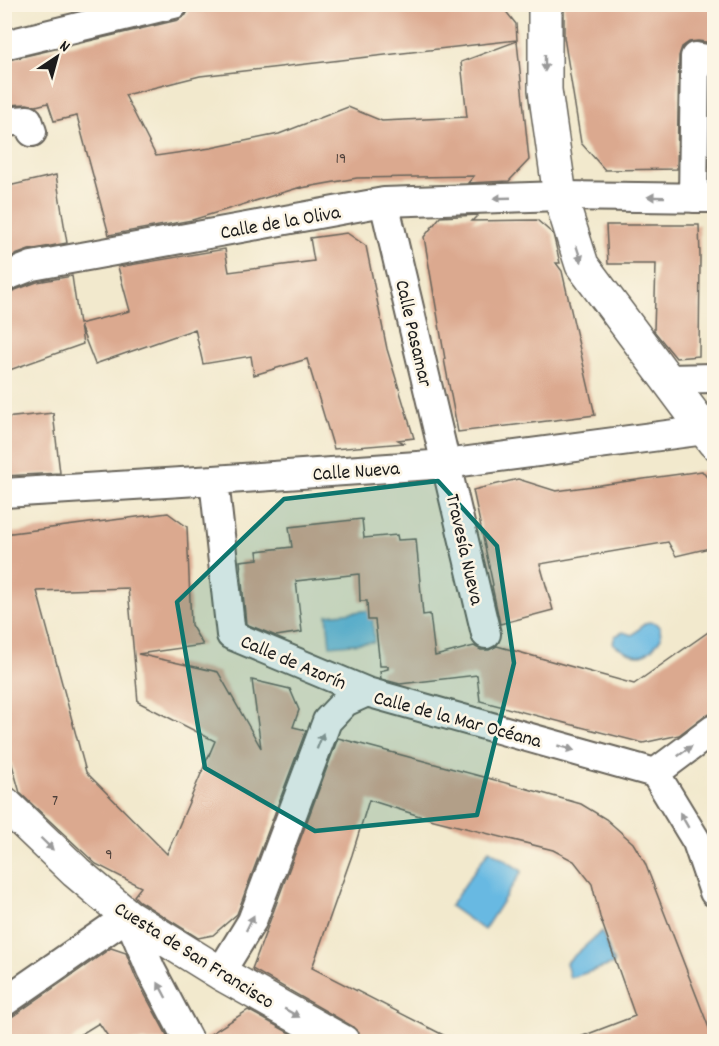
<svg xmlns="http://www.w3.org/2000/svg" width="719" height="1046" viewBox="0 0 719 1046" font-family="Dekko,sans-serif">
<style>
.water{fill:#67b9e2;stroke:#426a7f;stroke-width:1.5}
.building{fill:#dba98f;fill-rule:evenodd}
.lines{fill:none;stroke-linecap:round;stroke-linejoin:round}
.street-casing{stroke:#67645a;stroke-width:32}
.secondary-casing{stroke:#67645a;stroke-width:36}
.street{stroke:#fff;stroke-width:28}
.secondary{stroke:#fff;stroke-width:33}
.oneway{fill:#999}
.marked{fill:#0f766e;fill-opacity:0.2;stroke:#0f766e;stroke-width:4.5;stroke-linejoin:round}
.labels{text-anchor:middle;stroke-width:5;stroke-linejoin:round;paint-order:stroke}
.number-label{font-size:16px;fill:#4c3f39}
.street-label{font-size:20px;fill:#1c1c1c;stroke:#fcf5e5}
</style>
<rect width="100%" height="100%" fill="#fcf5e5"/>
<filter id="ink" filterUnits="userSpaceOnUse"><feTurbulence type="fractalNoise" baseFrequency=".0167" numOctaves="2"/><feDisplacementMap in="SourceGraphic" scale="12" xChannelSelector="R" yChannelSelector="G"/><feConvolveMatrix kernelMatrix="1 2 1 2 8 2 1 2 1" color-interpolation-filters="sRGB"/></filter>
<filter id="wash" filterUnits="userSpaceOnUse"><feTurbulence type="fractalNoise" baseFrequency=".008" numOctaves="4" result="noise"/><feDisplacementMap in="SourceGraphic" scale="24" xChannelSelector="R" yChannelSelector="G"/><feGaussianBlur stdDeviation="1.35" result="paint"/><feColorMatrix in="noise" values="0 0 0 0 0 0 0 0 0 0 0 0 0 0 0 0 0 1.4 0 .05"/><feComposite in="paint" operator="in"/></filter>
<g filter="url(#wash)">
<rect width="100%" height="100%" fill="#f2e9cd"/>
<path class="water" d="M372 610 374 642 330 646 327 615Z
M648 622 655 623 660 627 661 638C657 644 648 654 641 655 634 656 618 648 613 643L615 636 623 632 632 635C639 631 640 625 648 622Z
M489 850 522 871 484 930 450 906Z
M602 931 614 964 570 978 566 963Z"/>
<g id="blocks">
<path class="building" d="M203 4H454L504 9 516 24 517 40 200 76 125 95 156 156 211 148 279 134 348 107 382 121 467 117 461 62 517 41 529 160 509 181 468 183 474 176 357 178 301 188V187L192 220 109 235 77 116 54 121 48 103 36 106 27 104 4 105V61L178 20 186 15 190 7Z
M564 4H714V43L698 41 689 42 682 47 679 56 677 169 605 170 581 143 564 37Z
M711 76H714V173L710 168Z
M56 175 67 243 29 250 4 259V187Z
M478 215 472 221 537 220 553 234 560 263H556L562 271 595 415 458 432 444 359H445L424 237 440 217Z
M606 225H699L700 257 699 356 676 358 654 331 656 264H608Z
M347 233 366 246 387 349 414 438 398 440 404 443 334 449 307 359 254 375 251 356 203 364 195 329 95 364 80 326 83 344 4 372V293L10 292 37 282 72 276 79 324 130 311 118 267 225 249 229 272 314 261 310 238Z
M53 413 60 473 4 476V418Z
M702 471 714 486V547L676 556 668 542 540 564 553 610 500 624 492 586 493 585 473 490 518 479 556 491Z
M168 513 187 527 191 625 203 645 138 654 218 672 261 748 252 680 290 689 299 710 293 727 306 730 237 914 213 935 198 938 139 901 134 896 141 887 96 864 20 793 4 736V534ZM128 588 138 702 215 741 167 854 86 772 37 591Z
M362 519 364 538 397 535 398 540 416 539 423 615 430 614 435 656 474 646 481 650H489L497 646 634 684 714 628V713L704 716 679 735 643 743 480 701 477 675 400 684 381 679 380 671 388 669V666H380L375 620H368L367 601H360L359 574 296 581 302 632 276 636 246 624 240 561 258 559 257 551 292 547 289 527Z
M338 738 521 787 581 804 606 819 633 843 645 863 714 1041H576L575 1039 635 1016 600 917 592 884 574 861 553 850 426 818 369 800 352 855 312 968 455 1041H362L359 1033 352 1026 252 969Z
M111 948 126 953 136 978 170 1041H111L99 1023 70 1041H4V1018L13 1016Z
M248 1010 304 1041H205L204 1038Z"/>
</g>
</g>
<g filter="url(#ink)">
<use href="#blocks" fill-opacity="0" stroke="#67645a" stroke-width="1.5"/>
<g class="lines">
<g class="street-casing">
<path id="street" d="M4 45 174 4
M4 122 28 120 32 132
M693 198 695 57 714 60
M384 202 486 634
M4 277 32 266 384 202 560 196 714 198
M667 379 714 378
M214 480 231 635 367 692
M4 493 214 480 446 464 705 430
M655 773 697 842 714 892
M655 773 714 729
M220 973 252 921 327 721 345 702 367 692 655 773
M4 1002 128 916 151 970 189 1042"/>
</g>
<g class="secondary-casing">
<path id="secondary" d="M545 4V90L560 196 582 265 714 442
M4 803 76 872 128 916 220 973 343 1042"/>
</g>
<use href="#street" class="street"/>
<use href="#secondary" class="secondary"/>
</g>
<defs><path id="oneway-solid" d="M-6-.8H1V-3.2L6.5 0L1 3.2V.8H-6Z" transform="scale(1.5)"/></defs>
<g class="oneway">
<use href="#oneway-solid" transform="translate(545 63) rotate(90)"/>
<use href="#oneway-solid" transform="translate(656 197) rotate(-179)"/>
<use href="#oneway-solid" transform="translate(502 198) rotate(178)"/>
<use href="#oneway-solid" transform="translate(579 254) rotate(72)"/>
<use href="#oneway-solid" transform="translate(320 741) rotate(-69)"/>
<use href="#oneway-solid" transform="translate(566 748) rotate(16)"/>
<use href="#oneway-solid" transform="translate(685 751) rotate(-36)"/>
<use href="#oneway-solid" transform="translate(684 820) rotate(-120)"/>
<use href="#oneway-solid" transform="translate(47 844) rotate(44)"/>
<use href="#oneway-solid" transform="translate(250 923) rotate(-63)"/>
<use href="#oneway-solid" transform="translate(162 990) rotate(-118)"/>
<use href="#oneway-solid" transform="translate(292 1013) rotate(29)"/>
</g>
</g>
<path class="marked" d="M438 481 497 546 514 663 477 815 315 831 205 768 177 602 284 499Z"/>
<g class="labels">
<g class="number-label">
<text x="341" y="163">19</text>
<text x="55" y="805">7</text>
<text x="109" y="859">9</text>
</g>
<g class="street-label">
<text transform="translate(280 221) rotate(-10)" y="7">Calle de la Oliva</text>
<text transform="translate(415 333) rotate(77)" y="7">Calle Pasamar</text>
<text transform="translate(356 470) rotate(-4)" y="7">Calle Nueva</text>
<text transform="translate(466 549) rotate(77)" y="7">Travesía Nueva</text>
<text transform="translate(294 661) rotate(23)" y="7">Calle de Azorín</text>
<text transform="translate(458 718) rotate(15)" y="7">Calle de la Mar Océana</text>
<text transform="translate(195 954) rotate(32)" y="7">Cuesta de San Francisco</text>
</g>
</g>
<rect width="719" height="1046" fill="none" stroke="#fcf5e5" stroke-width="24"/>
<g transform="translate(57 57) rotate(36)" stroke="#fcf5e5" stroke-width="4.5" paint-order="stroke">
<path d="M0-4.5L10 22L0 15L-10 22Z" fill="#1c1c1c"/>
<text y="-9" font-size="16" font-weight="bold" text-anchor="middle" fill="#1c1c1c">N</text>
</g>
</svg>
